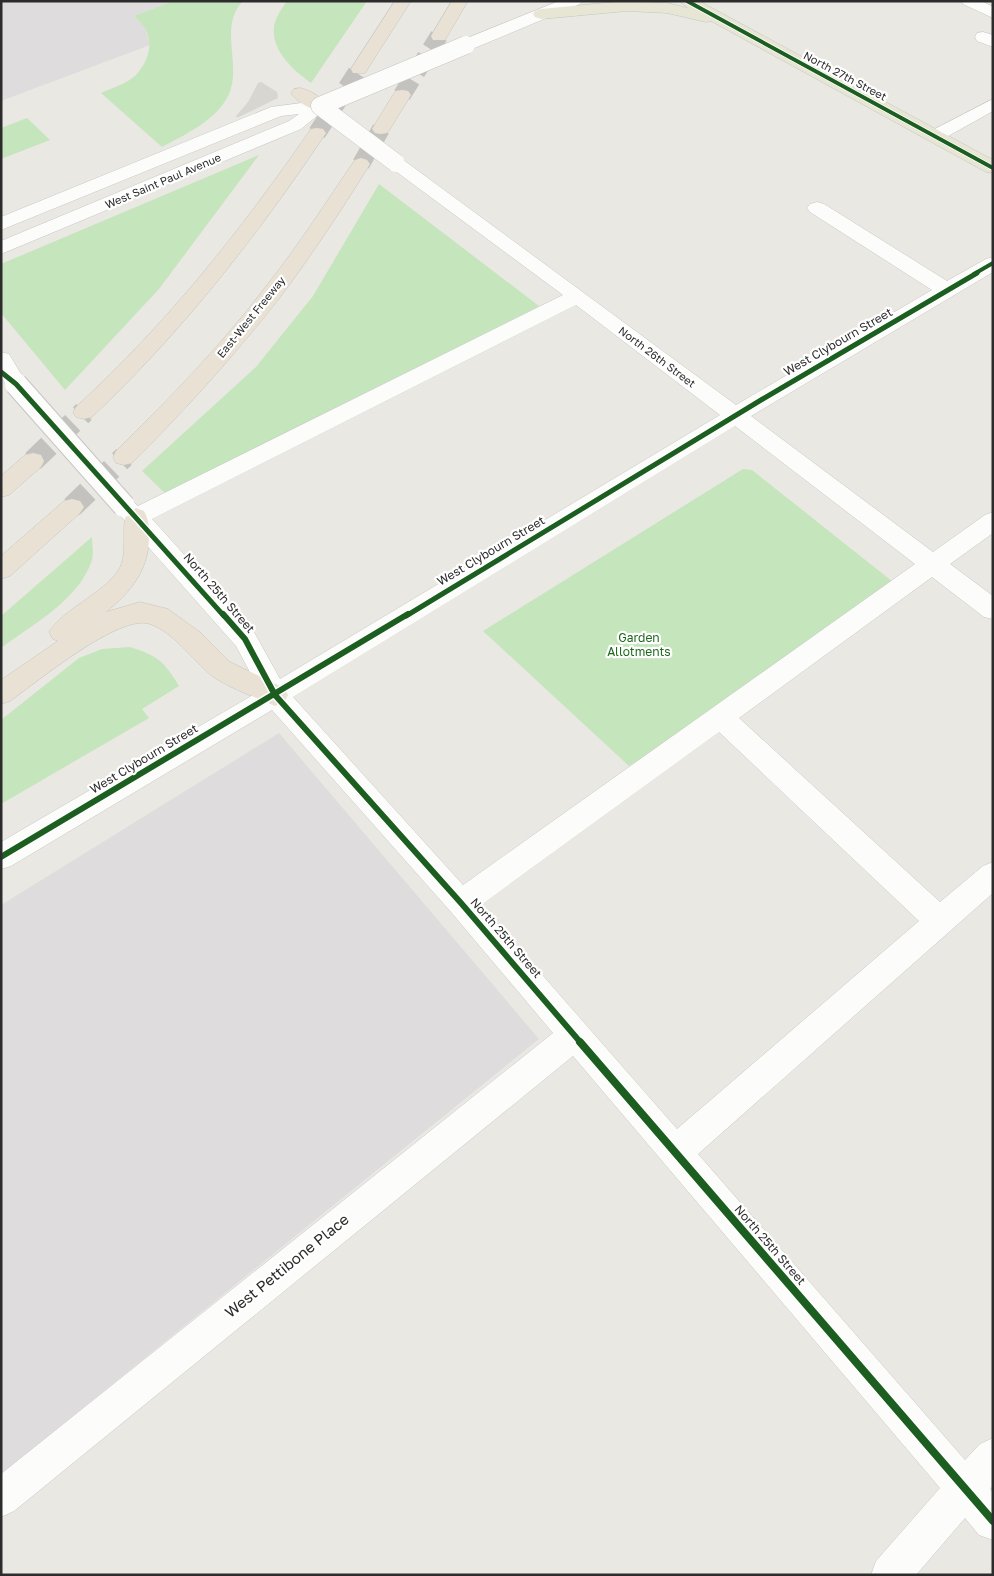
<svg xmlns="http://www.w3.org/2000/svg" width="994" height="1576" viewBox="0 0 994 1576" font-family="'Golos Text',sans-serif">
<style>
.industrial{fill:#dfdcdd}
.green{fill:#c5e5bc}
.plaza{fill:#d8d6d0}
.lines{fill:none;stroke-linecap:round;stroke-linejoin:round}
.highway-tunnel-far1{stroke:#c4c2be;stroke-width:18;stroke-dasharray:18 9;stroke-linecap:butt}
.highway-tunnel{stroke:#c4c2be;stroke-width:22;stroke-dasharray:22 11;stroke-linecap:butt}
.minor-casing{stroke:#c7c6c7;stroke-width:1}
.major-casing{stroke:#c6c5c2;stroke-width:1}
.highway-casing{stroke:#c6c5c2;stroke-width:1}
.minor{fill:#fcfcfb;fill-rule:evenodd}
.major{fill:#e7e6d5;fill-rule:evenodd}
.highway{fill:#e9e1d4;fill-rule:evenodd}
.minor-bridge-far1-casing{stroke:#c7c6c7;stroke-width:19;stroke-linecap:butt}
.minor-bridge-casing{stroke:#c7c6c7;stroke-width:24;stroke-linecap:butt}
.minor-bridge-far1{stroke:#fcfcfb;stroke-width:18}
.minor-bridge{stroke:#fcfcfb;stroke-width:22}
.cycleway-far3-casing{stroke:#fff;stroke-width:5.5}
.cycleway-far2-casing{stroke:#fff;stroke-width:8}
.cycleway-far1-casing{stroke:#fff;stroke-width:9}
.cycleway-casing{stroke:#fff;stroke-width:11}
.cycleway-far3{stroke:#1b5e20;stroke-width:4}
.cycleway-far2{stroke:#1b5e20;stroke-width:5}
.cycleway-far1{stroke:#1b5e20;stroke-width:6}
.cycleway{stroke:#1b5e20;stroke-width:8}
.labels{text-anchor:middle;stroke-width:4.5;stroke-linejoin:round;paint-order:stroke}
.far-street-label{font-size:11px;fill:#2c2c2c;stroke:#fff}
.street-label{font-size:12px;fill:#2c2c2c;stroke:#fff}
.park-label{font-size:12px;fill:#1d691c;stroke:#fff}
.near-street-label{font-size:15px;fill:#2c2c2c;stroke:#fff}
</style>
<rect width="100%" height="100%" fill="#eae8e2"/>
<path class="industrial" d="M1 1H173L134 16 144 25 150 45 1 101Z
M279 733 539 1039 1 1474V905Z"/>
<path class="green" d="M167 1H243C218 27 242 64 229 94 217 120 186 134 162 147L101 93C112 88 128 83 136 75 154 55 154 32 134 16L168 3Z
M287 1H367L311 83C293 70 271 51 274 26 276 17 282 8 287 1Z
M27 118 50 140 1 159V128Z
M259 155 159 289 65 390 1 313V264Z
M379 184 539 306 168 496 142 471 256 367 313 296Z
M743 469 752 470 893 582 720 706 629 766 483 631Z
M92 537C92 544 94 553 92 560 79 600 33 624 1 648V616Z
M130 647C158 656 164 661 179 686L142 709 149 718 1 804V720L79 658 102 649Z"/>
<path class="plaza" d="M261 82 277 92 278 98 237 118 236 116 248 102 258 83Z"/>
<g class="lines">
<path class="highway-tunnel-far1" d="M402 95 439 36
M317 133 359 69
M361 164 381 129"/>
<path class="highway-tunnel" d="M33 461 84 412
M72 507 124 457"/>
<g class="minor-casing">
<path id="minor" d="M559 1H582L580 4 472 49H460L458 45 460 41Z
M961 1H982L993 7V18L963 4Z
M983 32 993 35V47L977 41 975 37 977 33Z
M993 99V111L941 140 935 141 929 140 926 136 929 132Z
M317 101 326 102 329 106 301 129 1 254V241L289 121 299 114 281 116 1 230V217L271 107Z
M396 157 402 159 736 405 932 290 810 212 807 208 810 204 817 202 824 204 947 281 986 259 993 257V272L751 416 933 552 985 515 993 512V533L950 564 993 596V619L984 617 932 577 739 718 940 902 983 866 993 862V893L698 1154 965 1460 980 1444 993 1438V1486L990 1489 993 1492V1540L979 1535 965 1518 916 1575H871L876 1561 940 1488 573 1056 14 1511 1 1517V1474L553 1033 451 912 272 710 11 866 1 869V842L260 691 236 646 112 506 116 500C126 497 131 499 138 506L563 295 390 167 387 163 390 159ZM576 305 720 415 280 679 254 632 152 519ZM735 426 915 564 463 885 293 697ZM719 732 919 921 677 1129 481 905Z
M1 352 9 354 27 384 24 389 16 391 8 389C0 375 1 368 1 352Z"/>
</g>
<g class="major-casing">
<path id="major" d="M626 1 667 3 688 8 679 1H699L993 160V173L986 172 711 21 706 22 667 13 627 11 541 19 535 17 533 14 535 11 541 9Z"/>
</g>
<g class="highway-casing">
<path id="highway" d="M395 1H411L365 73H353L351 69Z
M452 1H468L445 40H433L431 36Z
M300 88C310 90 323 98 329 106L326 110C314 113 298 103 291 93L294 89Z
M402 90 408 91 411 95 390 129 387 133 381 134 375 133 372 129 393 95 396 91Z
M317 128 323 129 326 133C257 236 182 332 92 417L84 419 76 417 73 412 76 407C169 321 239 233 311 129Z
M361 158 367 160 370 164C342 209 313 253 281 296 235 355 185 410 132 463L124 465 116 463 113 457 116 451C169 399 222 345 267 285 299 245 326 202 355 160Z
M33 453 41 455 44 461 41 467 9 495 1 497V476L25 455Z
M72 499 80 501 84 507 80 513 10 576 1 579V556L64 501Z
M136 508 144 511C148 518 149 525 149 533 150 568 132 591 106 612L140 602 168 609 201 633 230 662 284 688 288 695 284 702 275 706 266 702C250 695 225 686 211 675 194 661 172 631 150 624 120 613 37 682 10 701L1 704V680L58 641 53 639 49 632C61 611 102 594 118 571 130 552 119 526 128 511Z"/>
</g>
<use href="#minor" class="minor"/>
<use href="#major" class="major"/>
<use href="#highway" class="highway"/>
<g class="minor-bridge-far1-casing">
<path id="minor-bridge-far1" d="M396 163 320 106 466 45"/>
</g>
<g class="minor-bridge-casing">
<path id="minor-bridge" d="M16 384 124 506"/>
</g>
<use href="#minor-bridge-far1" class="minor-bridge-far1"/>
<use href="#minor-bridge" class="minor-bridge"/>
<g class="cycleway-far3-casing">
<path id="cycleway-far3" d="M687 1 993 168
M974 274 993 263"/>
</g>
<g class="cycleway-far2-casing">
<path id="cycleway-far2" d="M1 372 16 384 224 616
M406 616 761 400 977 273"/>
</g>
<g class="cycleway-far1-casing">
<path id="cycleway-far1" d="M223 614 245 639 275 695 461 903 581 1043
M1 857 408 614"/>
</g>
<g class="cycleway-casing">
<path id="cycleway" d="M580 1042 993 1521"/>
</g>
<use href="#cycleway-far3" class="cycleway-far3"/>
<use href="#cycleway-far2" class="cycleway-far2"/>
<use href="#cycleway-far1" class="cycleway-far1"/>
<use href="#cycleway" class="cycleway"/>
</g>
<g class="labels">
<g class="far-street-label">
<text transform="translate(845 76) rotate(28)" y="4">North 27th Street</text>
<text transform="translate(163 181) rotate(-23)" y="4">West Saint Paul Avenue</text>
<text transform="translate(251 317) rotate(-51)" y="4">East-West Freeway</text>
<text transform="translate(657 357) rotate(37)" y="4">North 26th Street</text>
</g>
<g class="street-label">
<text transform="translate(838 342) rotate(-30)" y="4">West Clybourn Street</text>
<text transform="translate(491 551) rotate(-31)" y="4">West Clybourn Street</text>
<text transform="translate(219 593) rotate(49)" y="4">North 25th Street</text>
<text transform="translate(144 759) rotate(-31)" y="4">West Clybourn Street</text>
<text transform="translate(506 938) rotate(49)" y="4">North 25th Street</text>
<text transform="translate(770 1245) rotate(49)" y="4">North 25th Street</text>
</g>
<g class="park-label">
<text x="639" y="642">Garden<tspan x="639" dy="14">Allotments</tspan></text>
</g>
<g class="near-street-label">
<text transform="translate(287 1266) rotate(-39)" y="5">West Pettibone Place</text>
</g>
</g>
<rect width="994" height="1576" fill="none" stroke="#2c2c2c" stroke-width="5"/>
</svg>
